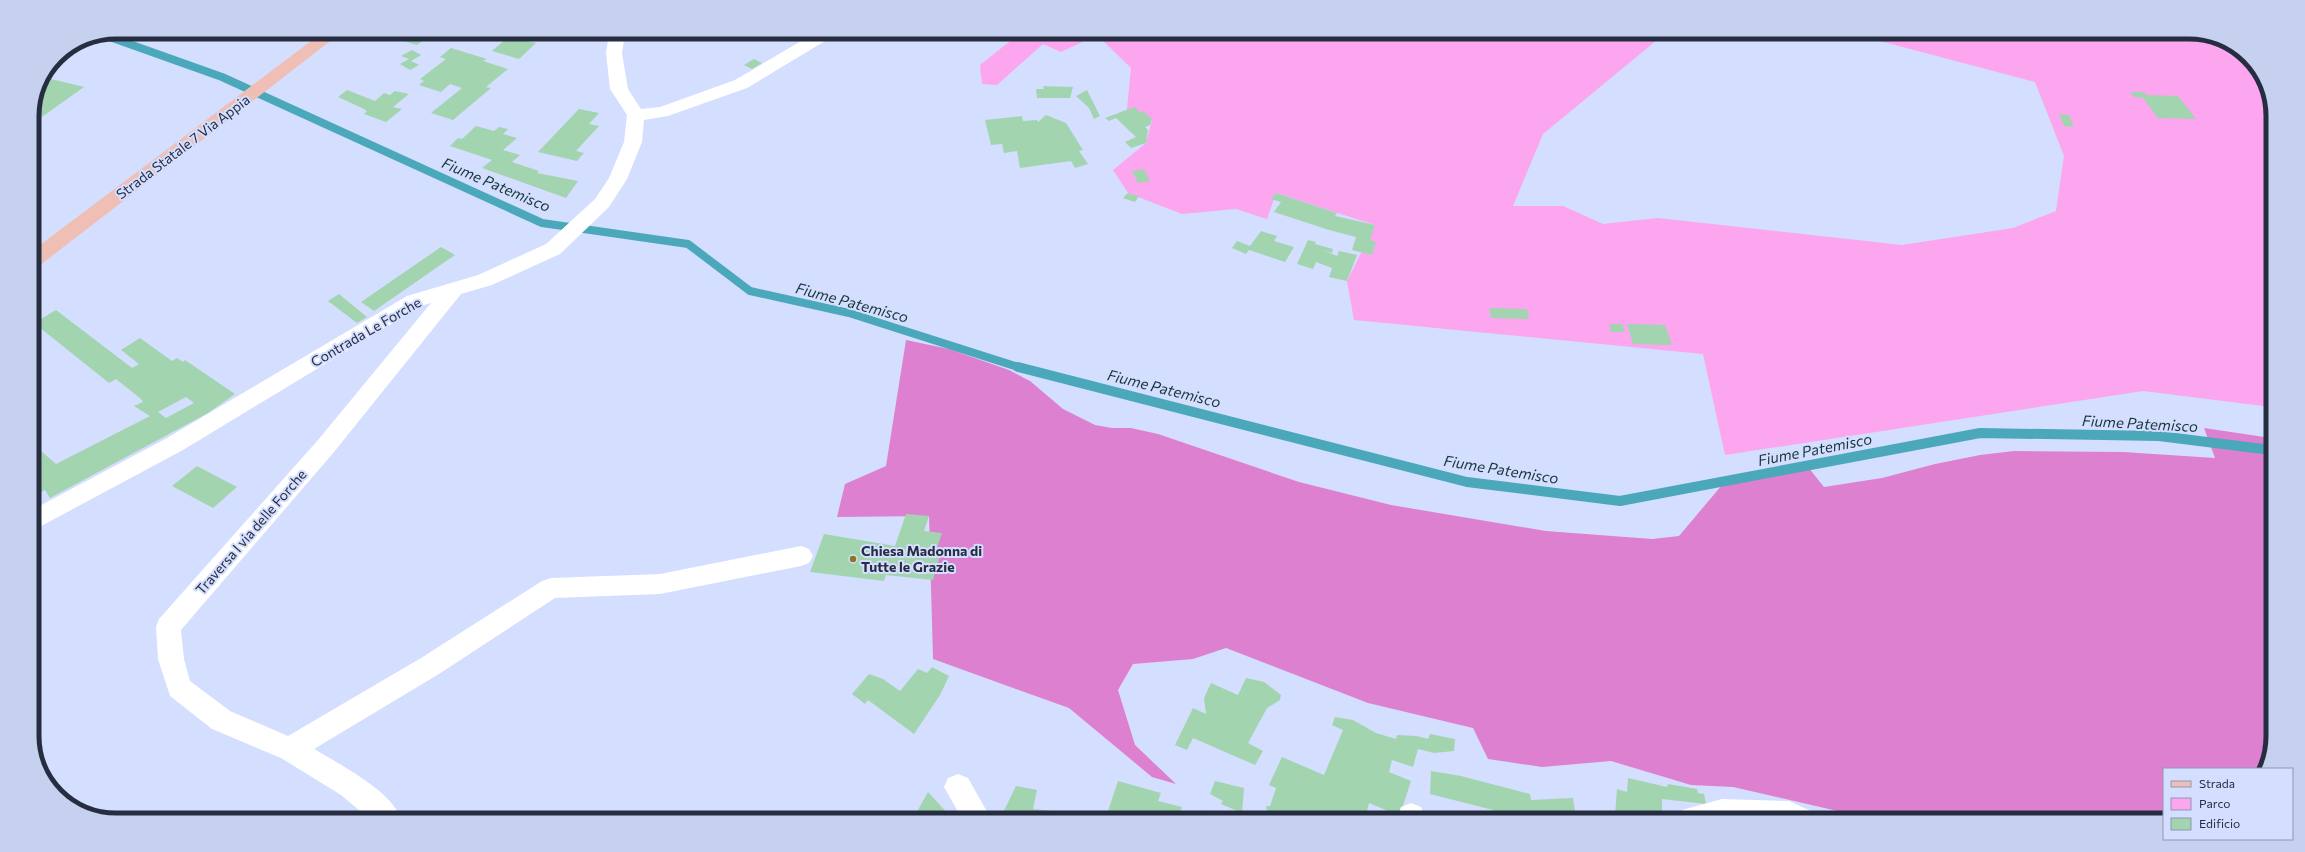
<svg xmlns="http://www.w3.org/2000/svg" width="2305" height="852" viewBox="0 0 2305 852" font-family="Commissioner,sans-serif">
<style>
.green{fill:#fba6ee}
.forest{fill:#dd80d0}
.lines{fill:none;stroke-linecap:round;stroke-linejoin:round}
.stream-far1{stroke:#4ba8ba;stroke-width:8}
.stream{stroke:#4ba8ba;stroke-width:10}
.building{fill:#a2d5af;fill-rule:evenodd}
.street{fill:#fff;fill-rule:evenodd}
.primary{fill:#efbfb5;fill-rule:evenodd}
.poi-dot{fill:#8f761c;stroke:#d4defe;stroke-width:1.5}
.labels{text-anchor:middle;stroke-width:4;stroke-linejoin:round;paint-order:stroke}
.street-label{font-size:14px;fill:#272d41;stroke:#d4defe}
.poi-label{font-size:14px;font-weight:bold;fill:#272d41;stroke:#d4defe;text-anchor:start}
.water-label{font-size:15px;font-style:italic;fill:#19363c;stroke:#d4defe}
.rim{fill:none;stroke:#272d41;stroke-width:5}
</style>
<rect width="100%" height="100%" fill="#d4defe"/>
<path class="green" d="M1019 34 1663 35 1543 134 1513 206H1563L1603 224 1658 218 1902 245 2013 228 2056 211 2064 156 2035 82 1861 36 2216 37 2256 65 2273 111 2271 407 2143 391 1725 455 1703 354 1354 320 1347 281 1375 225 1276 193 1267 219 1236 209 1182 214 1128 193 1113 170 1146 143 1152 120 1127 109 1131 68 1097 35 1061 52 1043 44 997 85 982 84 980 65Z"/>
<path class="forest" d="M906 340 949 349 1009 370 1030 381 1063 409 1095 425 1112 428H1131L1158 434 1299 482 1391 505 1546 531 1652 539 1679 536 1722 485 1804 462 1824 487 1882 478 1935 464 1980 455 2014 451 2123 452 2215 458 2204 428 2271 438 2268 763 2264 769H2164V820L1872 819 1733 787 1691 785 1611 761 1542 767 1488 759 1473 728 1368 703 1226 648 1193 659 1133 664 1118 690 1135 745 1176 784 1152 777 1069 708 933 659 929 516 837 517 845 484 886 466Z"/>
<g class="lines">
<path class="stream-far1" d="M104 35 222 77 542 223 688 244 750 291 849 313 1021 368"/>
<path class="stream" d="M1018 367 1467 482 1620 501 1980 433 2159 436 2271 450"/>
</g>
<path class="building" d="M411 35 425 39 417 45 403 41Z
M508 37 536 43 519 59 492 51Z
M451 48 487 59 483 61 508 69 486 87 491 88 453 120 431 113 462 88 450 84 441 92 419 85 424 81 420 79 446 59 440 57Z
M412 50 421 55 411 61 419 65 410 70 400 64 409 59 401 56Z
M754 59 762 63 752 69 744 65Z
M43 77 84 87 32 124V111L39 84Z
M1043 86 1073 87 1070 98H1037L1036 89H1044Z
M347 90 375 101 384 93 390 95 395 91 409 94 393 107 402 109 386 122 364 114 367 111 362 108 338 97Z
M1087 90 1100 116 1094 119 1089 108 1076 96Z
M2130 92H2144L2146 95 2178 96 2196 119 2158 118 2143 98 2134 97Z
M1134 107 1140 112 1143 111 1152 119 1150 125 1145 127 1148 130 1146 143 1131 148 1125 142 1136 137 1116 118 1109 121 1105 118Z
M579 109 599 113 589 124 599 126 576 151 584 153 577 161 538 152Z
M2059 114 2069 115 2074 127 2064 126Z
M1046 115 1066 123 1083 150 1079 151 1088 164 1075 168 1071 161 1020 168 1017 151 1004 153 1002 144 991 145 985 120 1022 116 1023 121 1037 120 1038 122Z
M476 126 494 131 499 127 508 129 503 134 517 138 503 150 520 155 512 162 539 171 537 173 578 181 566 198 482 168 492 160 450 146 458 138 462 139Z
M1144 169 1150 181 1138 183 1132 171Z
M1128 193 1139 196 1135 202 1123 198Z
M1276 193 1337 213 1335 216 1375 225 1370 240 1376 242 1372 255 1352 250 1356 237 1329 230 1274 212 1281 202 1271 199Z
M1261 231 1277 236 1274 241 1294 247 1285 262 1249 250 1246 254 1232 248 1237 241 1250 246Z
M1308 240 1316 242 1315 244 1333 249 1332 253 1323 250 1337 256 1339 251 1357 255 1347 281 1329 277 1332 268 1316 262 1313 269 1297 264Z
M441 247 455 255 374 311 361 302Z
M339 294 367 317 357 323 328 301Z
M1489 308 1527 309 1529 319 1491 318Z
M56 310 132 368 139 364 121 350 140 338 172 361 177 358 183 362 185 360 235 394 208 413 50 498 45 490 32 497V456L41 451 56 464 150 416 134 406 143 402 141 399 116 379 109 383 34 323ZM186 397 194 403 166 418 158 412Z
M1609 324H1622L1625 332H1611Z
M1627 324 1665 325 1672 345 1633 344Z
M197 466 237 487 213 508 172 486Z
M906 514 929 516 924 531 942 533 936 551 941 552 933 580 886 575 884 581 810 572 824 534 895 546Z
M932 667 949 676 940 695 914 734 868 700 865 704 852 694 869 674 883 679 900 691 918 669 927 673Z
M1246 678 1264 682 1281 695 1280 700 1267 708 1248 743 1263 751 1255 765 1193 738 1187 750 1175 745 1193 708 1206 714 1204 698 1211 683 1238 695Z
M1335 717 1353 720 1376 733 1396 739 1397 735 1417 736 1428 739 1430 734 1455 739 1454 751 1434 753 1418 749 1413 767 1392 760 1389 772 1411 781 1399 818H1387L1388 811 1369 803 1365 818H1268L1266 806H1270L1276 788 1269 785 1282 757 1324 775 1343 730 1332 725Z
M1431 771 1461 776 1530 794 1531 800 1573 798 1576 817 1493 818V810L1489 809 1430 794Z
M1628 778 1667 787 1668 784 1697 789 1698 793 1704 794 1706 804 1662 799V819H1599V811L1615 815 1617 789 1627 792Z
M1118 781 1161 793 1158 801 1182 807 1179 818 1106 817Z
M1215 781 1244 788 1242 813 1221 804 1223 801 1210 794Z
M1016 786 1037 790 1033 809 1061 812 1059 818 1001 817Z
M928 792 951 817H914Z
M1201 810 1214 818H1199Z"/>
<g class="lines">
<path class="street" d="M609 33H625L622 53 628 89 641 109 660 107 735 80 813 34H832L830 38 747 88 668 116 644 120 642 142 627 179 609 207 560 254 492 285 461 294 334 452 181 630 184 659 190 681 230 711 288 736 421 658 542 581 551 578 660 574 801 546 809 549 813 556 809 563 801 566 660 594 555 598 439 674 314 749C339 764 388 789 400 816H366L341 795 281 758 212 729 170 696 158 659 156 627 159 619 318 440 431 303 421 306 183 450 32 531V510L167 438 407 296 478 275 546 244 595 199 609 178 624 142 627 115 610 89 606 53Z
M958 774 968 778 990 817H961L944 787 948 778Z
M1722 799 1789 801 1809 810 1813 819H1678L1682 810Z
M1411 803 1421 807 1425 818H1397L1401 807Z"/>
<path class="primary" d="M323 32H342L39 266 32 268V251Z"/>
</g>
<circle class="poi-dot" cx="853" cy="559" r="4"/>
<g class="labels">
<g class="street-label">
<text transform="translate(183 147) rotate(-37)" y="5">Strada Statale 7 Via Appia</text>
<text transform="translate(366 332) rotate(-30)" y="5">Contrada Le Forche</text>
<text transform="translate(251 532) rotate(-49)" y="5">Traversa I via delle Forche</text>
</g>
<g class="poi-label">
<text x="861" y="556">Chiesa Madonna di<tspan x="861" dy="16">Tutte le Grazie</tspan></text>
</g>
<g class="water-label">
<text transform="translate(496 185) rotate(23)" y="5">Fiume Patemisco</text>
<text transform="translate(852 303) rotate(15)" y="5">Fiume Patemisco</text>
<text transform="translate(1164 389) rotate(14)" y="5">Fiume Patemisco</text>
<text transform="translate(2140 424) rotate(3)" y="5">Fiume Patemisco</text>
<text transform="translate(1815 450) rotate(-11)" y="5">Fiume Patemisco</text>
<text transform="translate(1501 470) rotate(9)" y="5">Fiume Patemisco</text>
</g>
</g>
<path d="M0 0H2305V852H0ZM116 39H2189A77 77 0 0 1 2266 116V736A77 77 0 0 1 2189 813H116A77 77 0 0 1 39 736V116A77 77 0 0 1 116 39Z" fill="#c6d0ef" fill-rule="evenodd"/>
<path class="rim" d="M116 39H2189A77 77 0 0 1 2266 116V736A77 77 0 0 1 2189 813H116A77 77 0 0 1 39 736V116A77 77 0 0 1 116 39Z"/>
<rect x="2163" y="768" width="130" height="72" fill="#d4defe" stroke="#8f97b2"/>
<rect x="2171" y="781" width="20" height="6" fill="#efbfb5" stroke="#8f97b2"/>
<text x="2199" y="788" font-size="12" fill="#272d41">Strada</text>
<rect x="2171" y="798" width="20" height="12" fill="#fba6ee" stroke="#8f97b2"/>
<text x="2199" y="808" font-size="12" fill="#272d41">Parco</text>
<rect x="2171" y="818" width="20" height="12" fill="#a2d5af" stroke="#8f97b2"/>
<text x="2199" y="828" font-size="12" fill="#272d41">Edificio</text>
</svg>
